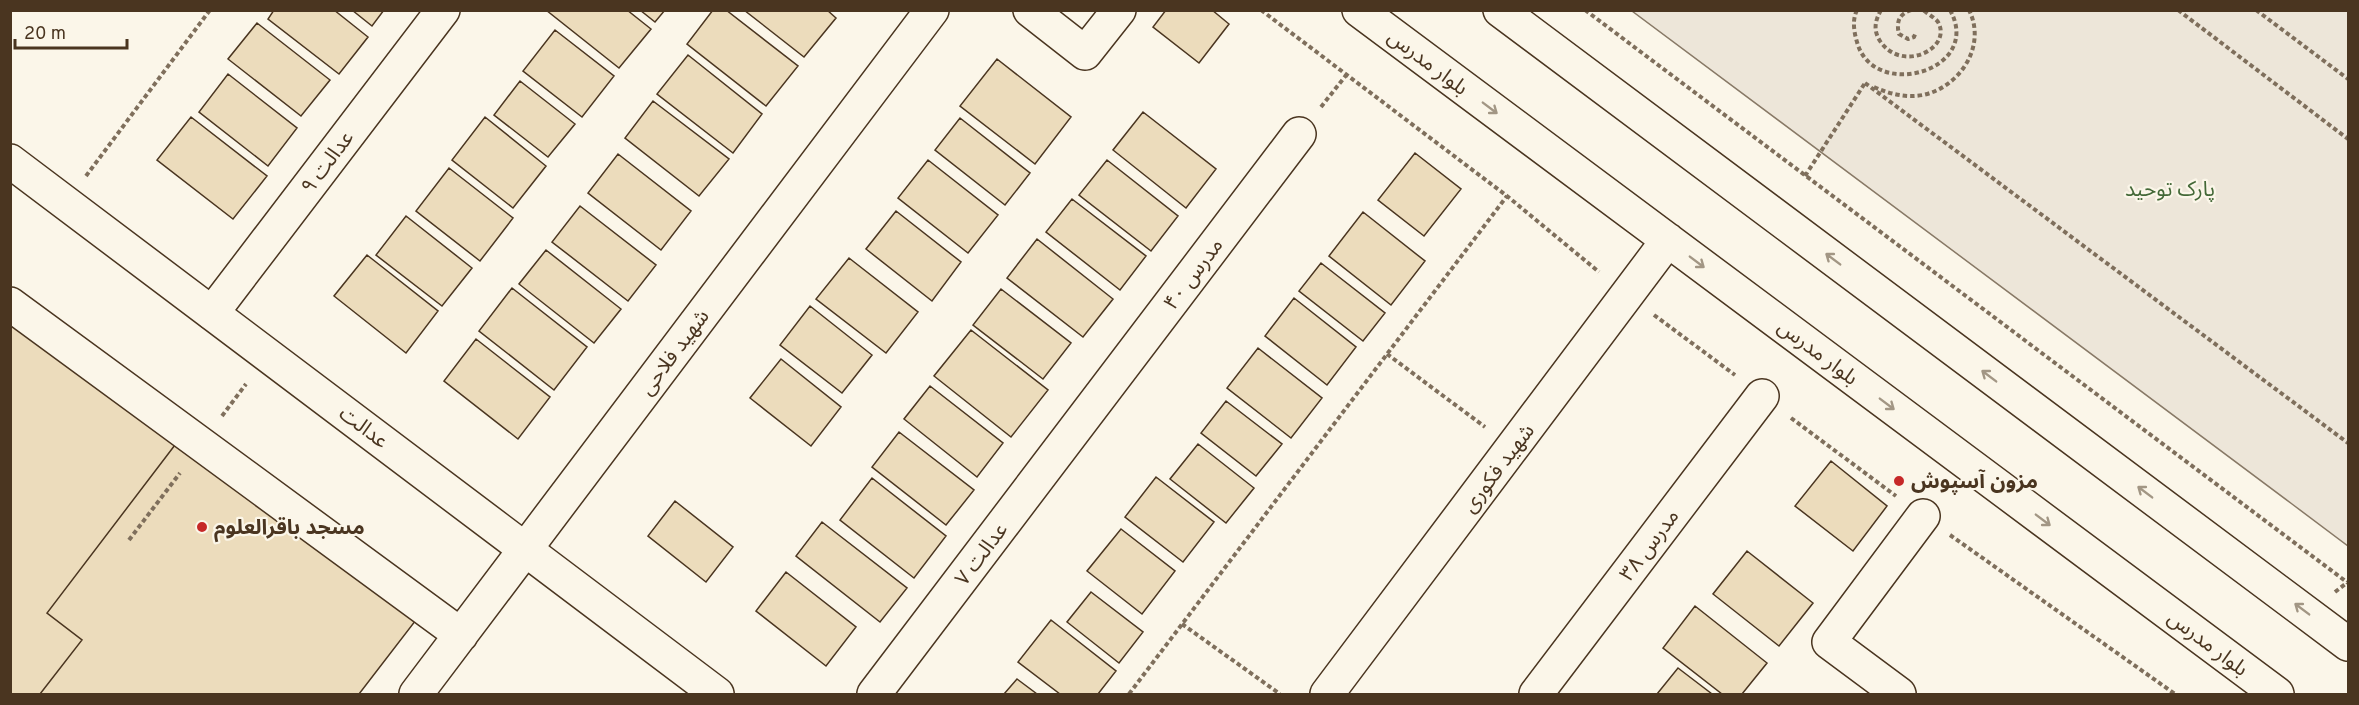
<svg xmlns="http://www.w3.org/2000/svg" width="2359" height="705" viewBox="0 0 2359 705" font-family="Overpass,'Noto Sans Arabic',sans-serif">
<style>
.green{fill:#ede6d9;stroke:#887966;stroke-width:1.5}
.building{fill:#ecdcbc;stroke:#4a3520;stroke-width:1.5}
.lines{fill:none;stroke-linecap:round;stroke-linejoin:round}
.street-casing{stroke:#4a3520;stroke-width:36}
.secondary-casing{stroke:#4a3520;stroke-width:36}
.path{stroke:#7f6f5c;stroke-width:4;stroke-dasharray:4.5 3;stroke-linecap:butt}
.street{stroke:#fbf6e9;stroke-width:33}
.secondary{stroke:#fbf6e9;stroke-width:33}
.oneway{stroke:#a29684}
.poi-dot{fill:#c62828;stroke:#fbf6e9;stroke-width:2}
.labels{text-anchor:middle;stroke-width:4.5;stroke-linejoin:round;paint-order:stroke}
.street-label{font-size:21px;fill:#4a3520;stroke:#fbf6e9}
.park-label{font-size:21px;fill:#436837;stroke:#fbf6e9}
.poi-label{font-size:21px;font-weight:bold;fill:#4a3520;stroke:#fbf6e9;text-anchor:start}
</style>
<rect width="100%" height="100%" fill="#fbf6e9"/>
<path class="green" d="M1632 11H2348V546L2292 504Z"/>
<path class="building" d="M274 10H334L368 37 339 74 268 19Z
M352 10H384L372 26Z
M546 10H627L651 29 619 68Z
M640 10H665L655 22Z
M713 10H726L798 66 766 106 687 44Z
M744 10H827L836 18 804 57Z
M1166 10H1212L1229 24 1199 63 1153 27Z
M257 23 330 80 301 116 228 59Z
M555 30 614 76 582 117 523 71Z
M688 55 762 114 733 153 657 94Z
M997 59 1071 117 1035 164 960 106Z
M228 74 297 128 268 166 199 112Z
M520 81 575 124 548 157 494 115Z
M653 101 729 159 699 196 625 138Z
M1143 112 1216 169 1186 208 1113 150Z
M191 117 267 176 233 219 157 160Z
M485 117 546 166 513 208 452 160Z
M960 118 1030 173 1005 205 935 150Z
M1415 153 1461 189 1424 236 1378 200Z
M618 154 691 211 661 250 588 193Z
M928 160 998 215 968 253 898 198Z
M1107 160 1178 216 1151 251 1079 195Z
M449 168 513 218 480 261 416 211Z
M1072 199 1146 256 1120 290 1046 232Z
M580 206 656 265 628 301 552 242Z
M896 211 961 262 932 301 866 249Z
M1363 212 1425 261 1391 305 1329 256Z
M406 216 472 268 442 306 376 255Z
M1037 239 1113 299 1083 337 1007 278Z
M546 250 621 309 594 343 519 284Z
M367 255 438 311 406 353 334 296Z
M849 258 918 312 886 353 816 299Z
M1321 263 1385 313 1363 341 1299 291Z
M512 288 587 347 554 390 479 331Z
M1001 289 1071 343 1043 379 973 325Z
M1294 298 1356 347 1327 385 1265 336Z
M810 306 872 355 842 393 780 345Z
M10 314 178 441 47 613 82 640 40 694H10Z
M971 330 1048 390 1011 437 934 376Z
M476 339 550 397 518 439 444 381Z
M1258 348 1322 398 1291 438 1227 388Z
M781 359 841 407 811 446 750 398Z
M930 386 1003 443 977 477 904 419Z
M1226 401 1282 444 1256 476 1201 433Z
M899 432 974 490 946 525 872 467Z
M178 441 416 620 359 694H40L82 640 47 613Z
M1198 444 1254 488 1226 523 1170 479Z
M1831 461 1887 506 1853 551 1795 506Z
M1156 477 1214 522 1183 562 1125 517Z
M872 478 946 536 914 578 840 520Z
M675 501 733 547 706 582 648 536Z
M822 522 907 588 880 622 796 556Z
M1121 529 1175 571 1142 614 1087 571Z
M1747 551 1813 603 1779 646 1713 594Z
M786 572 856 627 826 666 756 611Z
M1091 592 1143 632 1119 663 1067 622Z
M1695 606 1767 663 1742 694H1722L1663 648Z
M1051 620 1116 671 1098 694H1060L1018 662Z
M1678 668 1712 694H1657Z
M1017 679 1037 694H1004Z"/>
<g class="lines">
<g class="street-casing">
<path id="street" d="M1030 10 1085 53 1119 10
M10 304 461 635
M212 313 443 10
M416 694 932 10
M874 694 1299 134
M1536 694 1762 396
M1899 694 1829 642 1923 516"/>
</g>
<g class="secondary-casing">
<path id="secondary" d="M1359 10 2277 694
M1500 10 2348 644
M10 161 717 694
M1327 694 1668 240"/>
</g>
<path class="path" d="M1261 10 1507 196 1599 272
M1585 10 2348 583
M1857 10C1852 20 1854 32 1857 42 1873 102 1984 71 1950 10
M1881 10C1875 21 1873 30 1880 41 1902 74 1953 48 1938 22 1935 18 1927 13 1923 10
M1911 10C1899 14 1896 22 1899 34L1908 39 1914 37 1916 32
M2178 10 2348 139
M2256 10 2348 79
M1865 83 2348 443
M1874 87C1890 94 1905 98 1923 95 1960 87 1987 46 1969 10
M1321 107 1347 74
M86 176 210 10
M1805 176 1865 83
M1654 315 1735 375
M1387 354 1485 427
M222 416 246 384
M1791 418 1896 496
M1950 535 2175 694
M129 540 180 473
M2335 592 2348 582
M1182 624 1280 694
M1129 694 1507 196"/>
<use href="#street" class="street"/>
<use href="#secondary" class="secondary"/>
</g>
<defs><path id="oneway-shaft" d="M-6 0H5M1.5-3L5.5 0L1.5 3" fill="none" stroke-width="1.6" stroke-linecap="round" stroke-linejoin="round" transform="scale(1.5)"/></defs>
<g class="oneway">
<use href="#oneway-shaft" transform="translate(1490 108) rotate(37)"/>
<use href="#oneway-shaft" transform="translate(1833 259) rotate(-143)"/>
<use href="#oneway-shaft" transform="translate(1697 262) rotate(37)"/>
<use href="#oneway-shaft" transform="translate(1989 376) rotate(-143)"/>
<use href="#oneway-shaft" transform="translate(1887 404) rotate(37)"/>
<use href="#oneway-shaft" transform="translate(2145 492) rotate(-143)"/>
<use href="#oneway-shaft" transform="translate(2043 520) rotate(37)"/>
<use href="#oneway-shaft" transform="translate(2302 609) rotate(-143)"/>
</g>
<g class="poi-dot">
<circle cx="1899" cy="481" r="6"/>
<circle cx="202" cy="527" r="6"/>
</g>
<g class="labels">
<g class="street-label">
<text transform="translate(1428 62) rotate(37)" y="7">بلوار مدرس</text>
<text transform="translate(327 162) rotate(-53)" y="7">عدالت ۹</text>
<text transform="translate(1193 274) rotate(-53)" y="7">مدرس ۴۰</text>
<text transform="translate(674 352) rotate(-53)" y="7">شهید فلاحی</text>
<text transform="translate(1818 352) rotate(37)" y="7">بلوار مدرس</text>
<text transform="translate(364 427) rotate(37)" y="7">عدالت</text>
<text transform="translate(1498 468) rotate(-53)" y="7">شهید فکوری</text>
<text transform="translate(1649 545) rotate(-53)" y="7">مدرس ۳۸</text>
<text transform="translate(981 554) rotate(-53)" y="7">عدالت ۷</text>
<text transform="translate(2208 643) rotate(37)" y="7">بلوار مدرس</text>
</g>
<g class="park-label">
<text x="2170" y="196">پارک توحید</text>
</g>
<g class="poi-label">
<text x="1911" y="488">مزون آسپوش</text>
<text x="214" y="534">مسجد باقرالعلوم</text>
</g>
</g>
<rect width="2359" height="705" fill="none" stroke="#4a3520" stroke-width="24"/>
<path d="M15 39v9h112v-9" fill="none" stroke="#4a3520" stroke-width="3"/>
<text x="24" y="39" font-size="18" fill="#4a3520" stroke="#fbf6e9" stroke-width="4.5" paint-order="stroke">20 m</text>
</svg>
